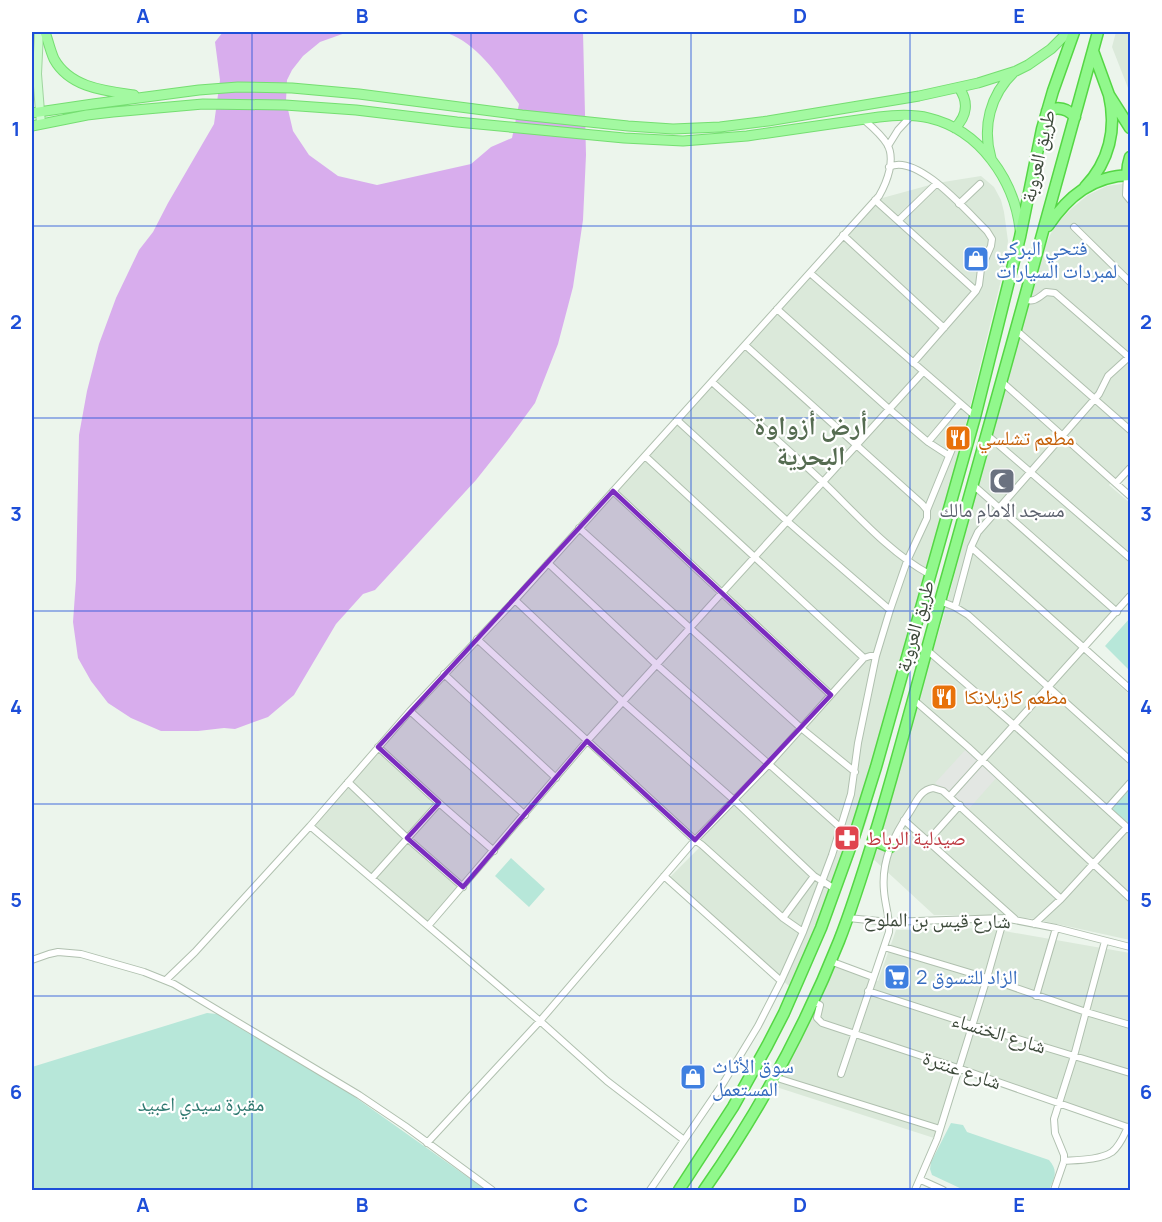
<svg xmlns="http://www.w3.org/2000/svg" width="1162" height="1222" viewBox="0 0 1162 1222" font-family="Manrope,'Noto Naskh Arabic',sans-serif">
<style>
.residential{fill:#dbe9da}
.green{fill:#b7e7d9}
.parking{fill:#e3e7e3}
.water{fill:#d8aded}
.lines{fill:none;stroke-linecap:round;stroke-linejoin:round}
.minor-casing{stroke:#b0c0af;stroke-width:8}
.secondary-casing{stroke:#a1d5a0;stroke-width:10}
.primary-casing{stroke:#75de71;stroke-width:11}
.trunk-casing{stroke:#55d645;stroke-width:13}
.minor{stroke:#fff;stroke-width:6}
.secondary{stroke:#cffcd0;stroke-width:8}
.primary{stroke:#a3f9a1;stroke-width:9}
.trunk{stroke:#91f88c;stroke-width:10}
.marked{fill:#7b2cbf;fill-opacity:0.2;stroke:#7b2cbf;stroke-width:4.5;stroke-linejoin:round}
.grid{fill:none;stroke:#1d4ed8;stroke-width:1.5;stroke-opacity:0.55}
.labels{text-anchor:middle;stroke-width:4.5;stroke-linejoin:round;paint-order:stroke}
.street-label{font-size:20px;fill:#3c493a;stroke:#fff}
.shop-label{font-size:20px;fill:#366cbe;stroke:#fff;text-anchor:start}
.food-label{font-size:20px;fill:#c56008;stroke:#fff;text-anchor:start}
.worship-label{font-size:20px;fill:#5b616d;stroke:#fff}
.health-label{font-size:20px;fill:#be3a42;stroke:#fff;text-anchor:start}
.park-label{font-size:20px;fill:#2f7970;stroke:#fff}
.district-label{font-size:26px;font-weight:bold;fill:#556c51;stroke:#fff}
.neatline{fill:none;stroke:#1d4ed8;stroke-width:2}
.grid-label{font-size:20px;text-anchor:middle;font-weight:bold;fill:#1d4ed8}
</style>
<rect width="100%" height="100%" fill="#ecf5ec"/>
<path class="residential" d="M1116 32H1130V93L1112 47Z
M981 176 994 187 1001 200 1004 212 1008 241 1004 268 929 574 918 635 867 820 829 923 798 994 668 879 702 845 587 742 428 926 310 826 875 200 937 183Z
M1128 183H1130V462L1109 485 1130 503V590L1078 648 1130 695V940L1034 919 997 915H934L870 856 942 621 1038 263 1050 235 1059 221 1072 208 1088 195 1107 186Z
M987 928 1130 953V1128L958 1068 937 1139 767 1084 801 1015 825 963 878 981 896 930Z"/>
<path class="green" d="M1130 618V671L1105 646Z
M1130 783V830L1107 809Z
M511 858 545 889 529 907 495 876Z
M207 1013 217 1014 345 1090 486 1190H32V1067Z
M951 1123 963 1125 967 1132 1049 1160C1059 1171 1054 1179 1049 1190H964L932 1175 930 1169 931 1162Z"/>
<path class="parking" d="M968 747 998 776 967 811 935 783Z"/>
<path class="water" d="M223 32H348L320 42 303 56 292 70 287 80 286 101 293 131 309 155 338 176 377 185 471 164 491 147 512 138 519 104C500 78 476 40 443 32H583L586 155 583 220 573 287 558 344 535 403 507 441 476 480 375 590 363 594 336 624 294 695 268 717 235 729 224 728 198 731H161L131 718 108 703 91 681 78 658 73 622 76 580 79 435 87 391 99 344 116 298 139 250 153 232 168 203 214 124 220 80 215 42Z"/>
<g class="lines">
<g class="minor-casing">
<path id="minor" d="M888 146 898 130 911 116
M889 167C917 152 968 213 987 231L992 239 991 246 981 269 979 285 976 291 913 363
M1127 175 1126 195 1130 200
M875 200 976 291
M959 204 980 184
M899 220 937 183
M1074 227 1130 282
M843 235 944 328
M810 273 975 416
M1024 299C1034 303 1038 298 1046 292L1055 293 1130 358
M777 309 889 409 928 442 948 455
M1016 330 1130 430
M1001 381 1130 496
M712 382C750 416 788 449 825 484 856 514 891 554 929 574
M677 420 787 521 890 610
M986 434 1130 558
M928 442 960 404
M645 456 864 658
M1116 483 1130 468
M972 484 1117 612
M613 491 831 695
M927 510 954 444 962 435 970 432
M579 528 801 728 855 772
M971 547 1130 689
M548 563 657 665 841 828
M515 600 623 702 734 800 814 876 835 889
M940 601 955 607 968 615 1130 760
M955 607 971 547 978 532 1099 394 1108 376 1130 356
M477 639 695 840 702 845 783 918 803 932
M927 650 1014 725 1130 830
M444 674 556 778
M914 700 968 747 1130 898
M410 711 525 815
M378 747 439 803 494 851
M348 782 407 838 463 887
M950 796 1130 596
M1107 809 1130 783
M904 820 1015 919
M310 826 540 1021 607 1081 684 1140
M927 842 960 805
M664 876 781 981
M372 878 439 803
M783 918 814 876
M848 918 889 922 1004 918 1056 928 1130 947
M1034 924 1061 899 1127 827
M428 926 587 741 923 372
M884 947 987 978 1086 1012 1130 1025
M32 960 49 954 58 952 81 954 144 972 174 984 359 1095 405 1126 492 1190
M830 961 873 977
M166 980 195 952 310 826 410 711 515 600 879 196C887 182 896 159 887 144 881 134 871 126 863 119
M868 991 972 1025 1130 1073
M1036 996 1056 928
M813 1001 820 1005 817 1018 822 1023 958 1068 1130 1128
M841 1074 889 932C890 918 885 905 884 891 881 860 894 835 911 810 917 800 921 790 933 788L943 791 1061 899
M774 1077 940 1129
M427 1143 540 1021 695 840 769 764 864 658 870 656H876
M1064 1161C1078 1160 1100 1160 1112 1152 1120 1146 1124 1135 1128 1127
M921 1180 943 1190
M650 1190 724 1082 758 1026 781 981 803 932 832 855 851 794 858 743 876 656 890 610 907 561 927 518V510L922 504 745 345
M915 1190 937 1139 987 978 1004 918
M1054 1190 1064 1161V1155L1055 1133 1054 1119 1074 1056 1105 941"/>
</g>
<g class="secondary-casing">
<path id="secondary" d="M39 32 37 74 41 124"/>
</g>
<g class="primary-casing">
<path id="primary" d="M45 32C48 40 50 50 54 59 70 88 106 91 134 95
M32 113 93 104 199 90 238 87 292 88 359 94 522 115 628 126 673 129 720 127 768 121 919 96 978 83 1016 71 1028 65 1051 49 1068 32
M32 126 87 115 113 112 203 104 285 105 356 110 457 122 624 138 683 141 747 136 879 117C895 115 913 114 929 118 980 130 1014 180 1020 229
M955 128C967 116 969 102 959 88
M991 158C982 127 990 95 1014 72"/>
</g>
<g class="trunk-casing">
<path id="trunk" d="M1093 51 1109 95 1130 128
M1047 111C1058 106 1067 108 1075 117
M1127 175 1128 165 1130 157
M1085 187C1109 162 1117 129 1109 95
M1048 226C1068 196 1093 176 1130 175
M873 840 890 847
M679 1190 733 1107 767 1046 784 1013 821 928 854 837 876 767 975 417 1020 237 1042 129 1053 91 1074 32
M704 1190C758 1113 804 1029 839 941 854 903 866 863 878 824 903 741 924 657 948 573 998 393 1049 212 1098 32"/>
</g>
<use href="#minor" class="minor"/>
<use href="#secondary" class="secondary"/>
<use href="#primary" class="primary"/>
<use href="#trunk" class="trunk"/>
</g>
<path class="marked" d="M613 491 831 695 695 840 587 741 463 887 407 838 439 803 378 747Z"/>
<path class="grid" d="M252 32V1190M471 32V1190M691 32V1190M910 32V1190M32 226H1130M32 418H1130M32 611H1130M32 804H1130M32 996H1130"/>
<defs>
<g id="shop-square" transform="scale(1.35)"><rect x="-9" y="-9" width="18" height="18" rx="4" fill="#3f7fe0" stroke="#fff"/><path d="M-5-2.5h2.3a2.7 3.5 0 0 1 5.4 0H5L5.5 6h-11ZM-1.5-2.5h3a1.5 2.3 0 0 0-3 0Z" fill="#fff"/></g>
<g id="restaurant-square" transform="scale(1.35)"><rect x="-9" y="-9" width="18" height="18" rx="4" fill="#e8710a" stroke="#fff"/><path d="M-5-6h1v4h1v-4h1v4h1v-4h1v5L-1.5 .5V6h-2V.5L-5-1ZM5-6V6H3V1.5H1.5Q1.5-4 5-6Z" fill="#fff"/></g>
<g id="mosque-square" transform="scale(1.35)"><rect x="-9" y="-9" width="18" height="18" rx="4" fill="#6b7280" stroke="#fff"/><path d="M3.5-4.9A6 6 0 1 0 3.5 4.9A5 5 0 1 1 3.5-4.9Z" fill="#fff"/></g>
<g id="pharmacy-square" transform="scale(1.35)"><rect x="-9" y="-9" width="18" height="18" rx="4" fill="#e0444e" stroke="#fff"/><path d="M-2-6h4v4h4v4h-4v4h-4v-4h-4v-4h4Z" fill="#fff"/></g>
<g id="supermarket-square" transform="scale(1.35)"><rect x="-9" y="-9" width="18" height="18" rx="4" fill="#3f7fe0" stroke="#fff"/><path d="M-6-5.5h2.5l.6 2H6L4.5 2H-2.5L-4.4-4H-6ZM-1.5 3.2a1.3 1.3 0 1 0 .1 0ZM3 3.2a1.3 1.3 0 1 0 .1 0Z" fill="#fff"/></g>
</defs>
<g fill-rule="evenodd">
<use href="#shop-square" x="976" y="259"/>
<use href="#restaurant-square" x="958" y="438"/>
<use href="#mosque-square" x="1002" y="481"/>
<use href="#restaurant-square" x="944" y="697"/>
<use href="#pharmacy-square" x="847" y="838"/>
<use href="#supermarket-square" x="897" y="977"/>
<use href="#shop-square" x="693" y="1077"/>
</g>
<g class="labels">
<g class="street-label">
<text transform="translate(1038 156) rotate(-77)" y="7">طريق العروبة</text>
<text transform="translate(915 626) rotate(-74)" y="7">طريق العروبة</text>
<text transform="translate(937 920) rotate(1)" y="7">شارع قيس بن الملوح</text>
<text transform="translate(999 1033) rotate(17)" y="7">شارع الخنساء</text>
<text transform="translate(962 1070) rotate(19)" y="7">شارع عنترة</text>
</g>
<g class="shop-label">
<text x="996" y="255">فتحي البركي<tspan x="996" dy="23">لمبردات السيارات</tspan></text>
<text x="916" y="984">الزاد للتسوق 2</text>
<text x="712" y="1073">سوق الأثاث<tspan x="712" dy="23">المستعمل</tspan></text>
</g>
<g class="food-label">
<text x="978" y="445">مطعم تشلسي</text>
<text x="964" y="704">مطعم كازبلانكا</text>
</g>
<g class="worship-label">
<text x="1002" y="517">مسجد الامام مالك</text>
</g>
<g class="health-label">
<text x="866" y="845">صيدلية الرباط</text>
</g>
<g class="park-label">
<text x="201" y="1111">مقبرة سيدي اعبيد</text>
</g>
<g class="district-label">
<text x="811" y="435">أرض أزواوة<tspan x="811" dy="30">البحرية</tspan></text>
</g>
</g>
<rect width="1162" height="1222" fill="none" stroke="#ffffff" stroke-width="66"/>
<rect x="33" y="33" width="1096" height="1156" class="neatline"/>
<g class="grid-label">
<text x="143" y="23">A</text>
<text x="362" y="23">B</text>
<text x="581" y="23">C</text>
<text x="800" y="23">D</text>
<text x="1019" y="23">E</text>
<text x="16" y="136">1</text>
<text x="1146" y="136">1</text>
<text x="16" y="329">2</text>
<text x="1146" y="329">2</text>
<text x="16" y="521">3</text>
<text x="1146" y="521">3</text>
<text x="16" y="714">4</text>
<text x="1146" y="714">4</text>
<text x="16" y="907">5</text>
<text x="1146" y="907">5</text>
<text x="16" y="1099">6</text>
<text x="1146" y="1099">6</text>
<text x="143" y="1212">A</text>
<text x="362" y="1212">B</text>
<text x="581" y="1212">C</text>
<text x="800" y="1212">D</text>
<text x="1019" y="1212">E</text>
</g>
</svg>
